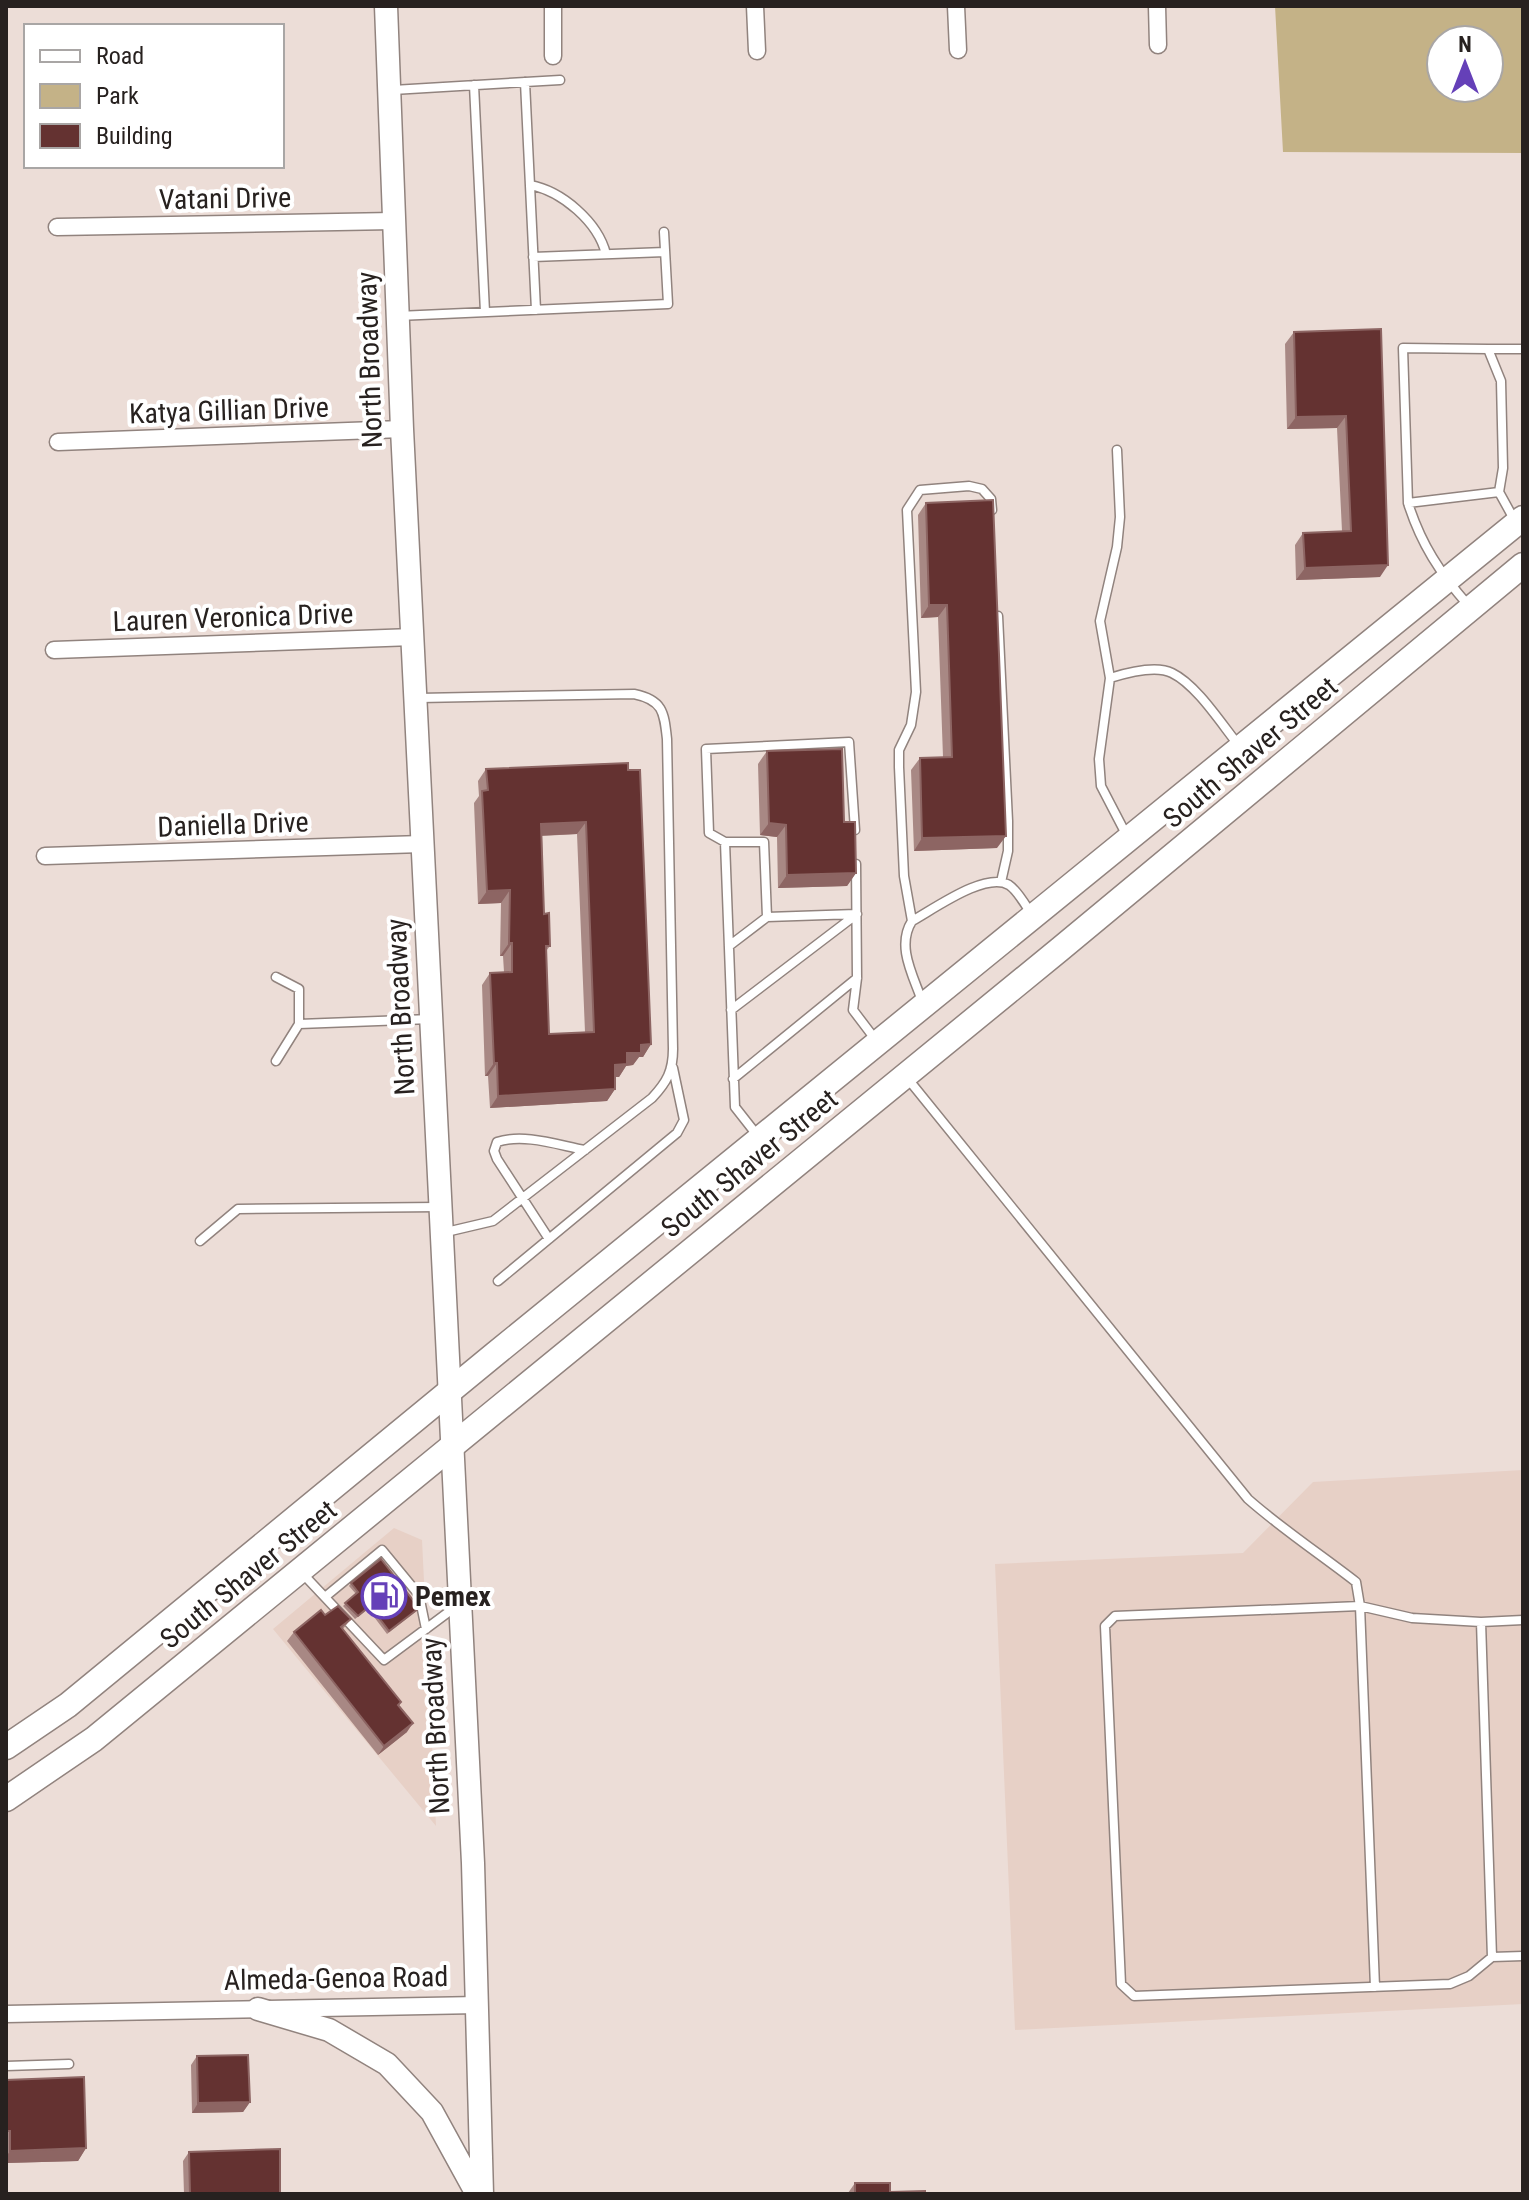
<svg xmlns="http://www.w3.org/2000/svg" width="1529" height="2200" viewBox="0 0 1529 2200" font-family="'Roboto Condensed',sans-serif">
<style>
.built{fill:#e7d0c6}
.green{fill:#c4b287;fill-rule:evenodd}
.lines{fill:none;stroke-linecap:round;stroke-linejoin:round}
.lane-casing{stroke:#91837e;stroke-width:11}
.street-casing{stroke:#91837e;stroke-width:19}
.secondary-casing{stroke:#91837e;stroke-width:25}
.primary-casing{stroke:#91837e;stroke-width:27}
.lane{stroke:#fff;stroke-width:8}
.street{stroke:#fff;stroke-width:16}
.secondary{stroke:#fff;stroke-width:22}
.primary{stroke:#fff;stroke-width:24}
.wall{fill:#a88884;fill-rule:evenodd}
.shaded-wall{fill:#8d6563}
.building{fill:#643231;stroke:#8d6563;stroke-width:2;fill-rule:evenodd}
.labels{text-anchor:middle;stroke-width:8;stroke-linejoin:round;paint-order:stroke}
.street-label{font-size:28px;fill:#27211f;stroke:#fff}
.poi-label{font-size:28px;font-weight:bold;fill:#27211f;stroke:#fff;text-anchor:start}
</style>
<rect width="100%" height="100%" fill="#ecddd7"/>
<path class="built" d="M1523 1470V2004L1015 2030 995 1564 1243 1553 1313 1482Z
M394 1528 422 1540 436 1826 273 1629Z"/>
<path class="green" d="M1275 6H1523V153L1283 152ZM1441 40H1489V88H1441Z"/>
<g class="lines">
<g class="lane-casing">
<path id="lane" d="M525 82 536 310
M474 85 485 312
M393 90 560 80
M530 185C562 191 598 222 606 254
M533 257 665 252
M398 316 668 304 664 232
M1488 349H1523
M1499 492 1408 503 1403 348 1488 349 1501 381 1503 468 1499 492 1515 521
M1408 503C1421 544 1440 573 1468 605
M998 616 1008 821V851L1001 882
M1110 678 1100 621 1117 547 1120 517 1117 450
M419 698 634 694C663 700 664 712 667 739L673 1049C673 1071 667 1082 652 1098L493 1221 442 1233
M1127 836 1101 786 1099 759 1110 678C1126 673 1156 665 1172 673 1197 685 1222 725 1240 747
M725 842H764L767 917 729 946
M856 864 857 978 853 1010 875 1039
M767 917 856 914
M912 921 904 876 899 767V750L911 725 916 692 907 510 920 490 969 486 982 489 991 499 992 510
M276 977 299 989V1024L276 1061
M922 1001C913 975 896 946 912 921 934 909 986 871 1009 885 1018 891 1026 906 1032 915
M731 1010 857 914
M299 1024 431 1019
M733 1079 857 978
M908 1079 1248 1499C1282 1529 1320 1554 1356 1582L1360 1606 1115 1616 1105 1626 1121 1984 1134 1996 1450 1984 1469 1976 1492 1957 1481 1622 1412 1618 1360 1606 1375 1987
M757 1135 735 1107 725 842 709 833 706 749 849 742 855 830
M549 1239 497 1159 494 1151 497 1142C524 1133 558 1145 585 1150
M200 1241 238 1209 439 1207
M498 1281 677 1133 684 1120 673 1068
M303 1574 384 1660 458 1605
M325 1597 382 1550 419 1595 426 1629
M1481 1622 1523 1620
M1492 1957 1523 1956
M6 2066 69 2064"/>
</g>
<g class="street-casing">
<path id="street" d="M553 6V56
M755 6 757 51
M956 6 958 50
M1157 6 1158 45
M57 227 393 221
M58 442 402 429
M54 650 413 637
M45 856 422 844
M6 2014 478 2005"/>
</g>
<g class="secondary-casing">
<path id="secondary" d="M386 6 402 429 473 1863 482 2194
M258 2009 329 2030 387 2064 432 2112 477 2194"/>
</g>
<g class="primary-casing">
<path id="primary" d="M6 1747 68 1705 495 1354 1523 518
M6 1799 94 1739 1059 950 1523 565"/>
</g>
<use href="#lane" class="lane"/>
<use href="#street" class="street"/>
<use href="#secondary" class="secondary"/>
<use href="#primary" class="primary"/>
</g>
<path class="wall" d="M1381 329 1380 577 1296 580 1295 545 1303 533 1342 531 1337 428 1287 429 1285 344 1294 332Z
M926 503 997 848 914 851 911 770 920 758 943 757 938 617 921 618 918 515Z
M767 751 844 822 856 873 847 886 778 888 777 837 760 835 758 764Z
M628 763 651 1044 643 1057H639L633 1065 626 1066 619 1077H615V1089L607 1101 490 1108 488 1076H485L482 985 490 973 504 972 503 956H500L501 903 478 904 474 803 479 796 478 781 486 769ZM577 834 585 1032 549 1034 546 951 550 946 544 914 542 836Z
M351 1583 415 1612 387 1634 368 1609 355 1619 343 1606 356 1594 349 1586Z
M325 1615 351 1619 343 1629 401 1702 399 1706 407 1732 378 1755 287 1641 294 1632Z
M197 2056 250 2102 243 2112 192 2113 191 2065Z
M6 2080 86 2148 78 2161 6 2163Z
M189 2152 280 2194H184L183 2161Z
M855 2183 890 2192 848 2193Z"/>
<path class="shaded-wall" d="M1346 416 1337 428 1287 429 1296 417Z
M1388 565 1380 577 1296 580 1305 568Z
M929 605H947L938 617 921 618Z
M586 822 577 834 532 836 541 824Z
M769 823 786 825 777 837 760 835Z
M1006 836 997 848 914 851 922 838Z
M856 873 847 886 778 888 787 875Z
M510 890 501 903 478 904 487 891Z
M509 943H512L503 956H500Z
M651 1044 643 1057H639L633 1065 626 1066 619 1077H606L615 1065 627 1053 641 1045Z
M494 1063H497L488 1076H485Z
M615 1089 607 1101 490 1108 498 1096Z
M413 1723 407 1732 378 1755 384 1746Z
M250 2102 243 2112 192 2113 198 2103Z
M86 2148 78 2161 6 2163V2157L10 2151Z"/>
<path class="building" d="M1381 329 1388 565 1305 568 1303 533 1351 531 1346 416 1296 417 1294 332Z
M993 500 1006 836 922 838 920 758 952 757 947 605H929L926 503Z
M842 749 844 822H855L856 873 787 875 786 825 769 823 767 751Z
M628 763V770H640L651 1044 641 1045V1053H627V1064L615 1065V1089L498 1096 497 1063H494L490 973 512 972V943H509L510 890 487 891 482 791 488 790 486 769ZM586 822 594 1032 549 1034 546 946H550L549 913 544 914 541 824Z
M381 1559 416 1604 418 1609 389 1631 370 1606 358 1616 345 1603 358 1592 351 1583Z
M338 1606 351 1619 341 1627 401 1702 398 1705 413 1723 384 1746 294 1632 321 1610 325 1615Z
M248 2055 250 2102 198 2103 197 2056Z
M84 2077 86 2148 10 2151V2131H6V2080Z
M280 2149V2194H190L189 2152Z
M855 2183H890V2192L925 2191V2194H843L855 2193Z"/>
<defs>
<g id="fuel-ring" transform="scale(2.3)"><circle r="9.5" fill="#fff" stroke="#6540b8" stroke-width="1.5"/><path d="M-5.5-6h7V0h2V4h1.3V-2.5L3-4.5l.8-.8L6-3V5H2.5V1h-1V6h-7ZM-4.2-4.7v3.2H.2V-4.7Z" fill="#6540b8"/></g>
</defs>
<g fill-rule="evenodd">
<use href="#fuel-ring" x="384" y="1596"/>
</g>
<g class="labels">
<g class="street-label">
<text transform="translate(225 198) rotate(-1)" y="10">Vatani Drive</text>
<text transform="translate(369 360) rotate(-92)" y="10">North Broadway</text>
<text transform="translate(229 410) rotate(-2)" y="10">Katya Gillian Drive</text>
<text transform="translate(233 617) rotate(-2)" y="10">Lauren Veronica Drive</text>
<text transform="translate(1250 752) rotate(-40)" y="10">South Shaver Street</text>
<text transform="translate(233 824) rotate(-2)" y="10">Daniella Drive</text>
<text transform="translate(400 1007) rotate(-93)" y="10">North Broadway</text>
<text transform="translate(749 1163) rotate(-39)" y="10">South Shaver Street</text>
<text transform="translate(248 1574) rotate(-39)" y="10">South Shaver Street</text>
<text transform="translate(435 1726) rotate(-93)" y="10">North Broadway</text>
<text transform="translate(336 1978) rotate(-1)" y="10">Almeda-Genoa Road</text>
</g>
<g class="poi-label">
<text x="415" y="1606">Pemex</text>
</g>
</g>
<rect width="1529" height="2200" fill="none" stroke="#27211f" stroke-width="16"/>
<rect x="24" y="24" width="260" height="144" fill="#ffffff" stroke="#a9a6a5" stroke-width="2"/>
<rect x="40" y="50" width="40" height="12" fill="#ffffff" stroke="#a9a6a5" stroke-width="2"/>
<text x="96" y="64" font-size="24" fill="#27211f">Road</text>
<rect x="40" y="84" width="40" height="24" fill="#c4b287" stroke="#a9a6a5" stroke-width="2"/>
<text x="96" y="104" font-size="24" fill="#27211f">Park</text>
<rect x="40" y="124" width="40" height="24" fill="#643231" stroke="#a9a6a5" stroke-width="2"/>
<text x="96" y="144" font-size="24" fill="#27211f">Building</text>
<g transform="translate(1465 64)"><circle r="38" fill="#ffffff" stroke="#a9a6a5" stroke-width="2"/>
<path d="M0-6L14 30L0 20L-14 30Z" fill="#6540b8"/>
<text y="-12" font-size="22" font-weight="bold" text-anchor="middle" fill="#27211f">N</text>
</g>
</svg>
